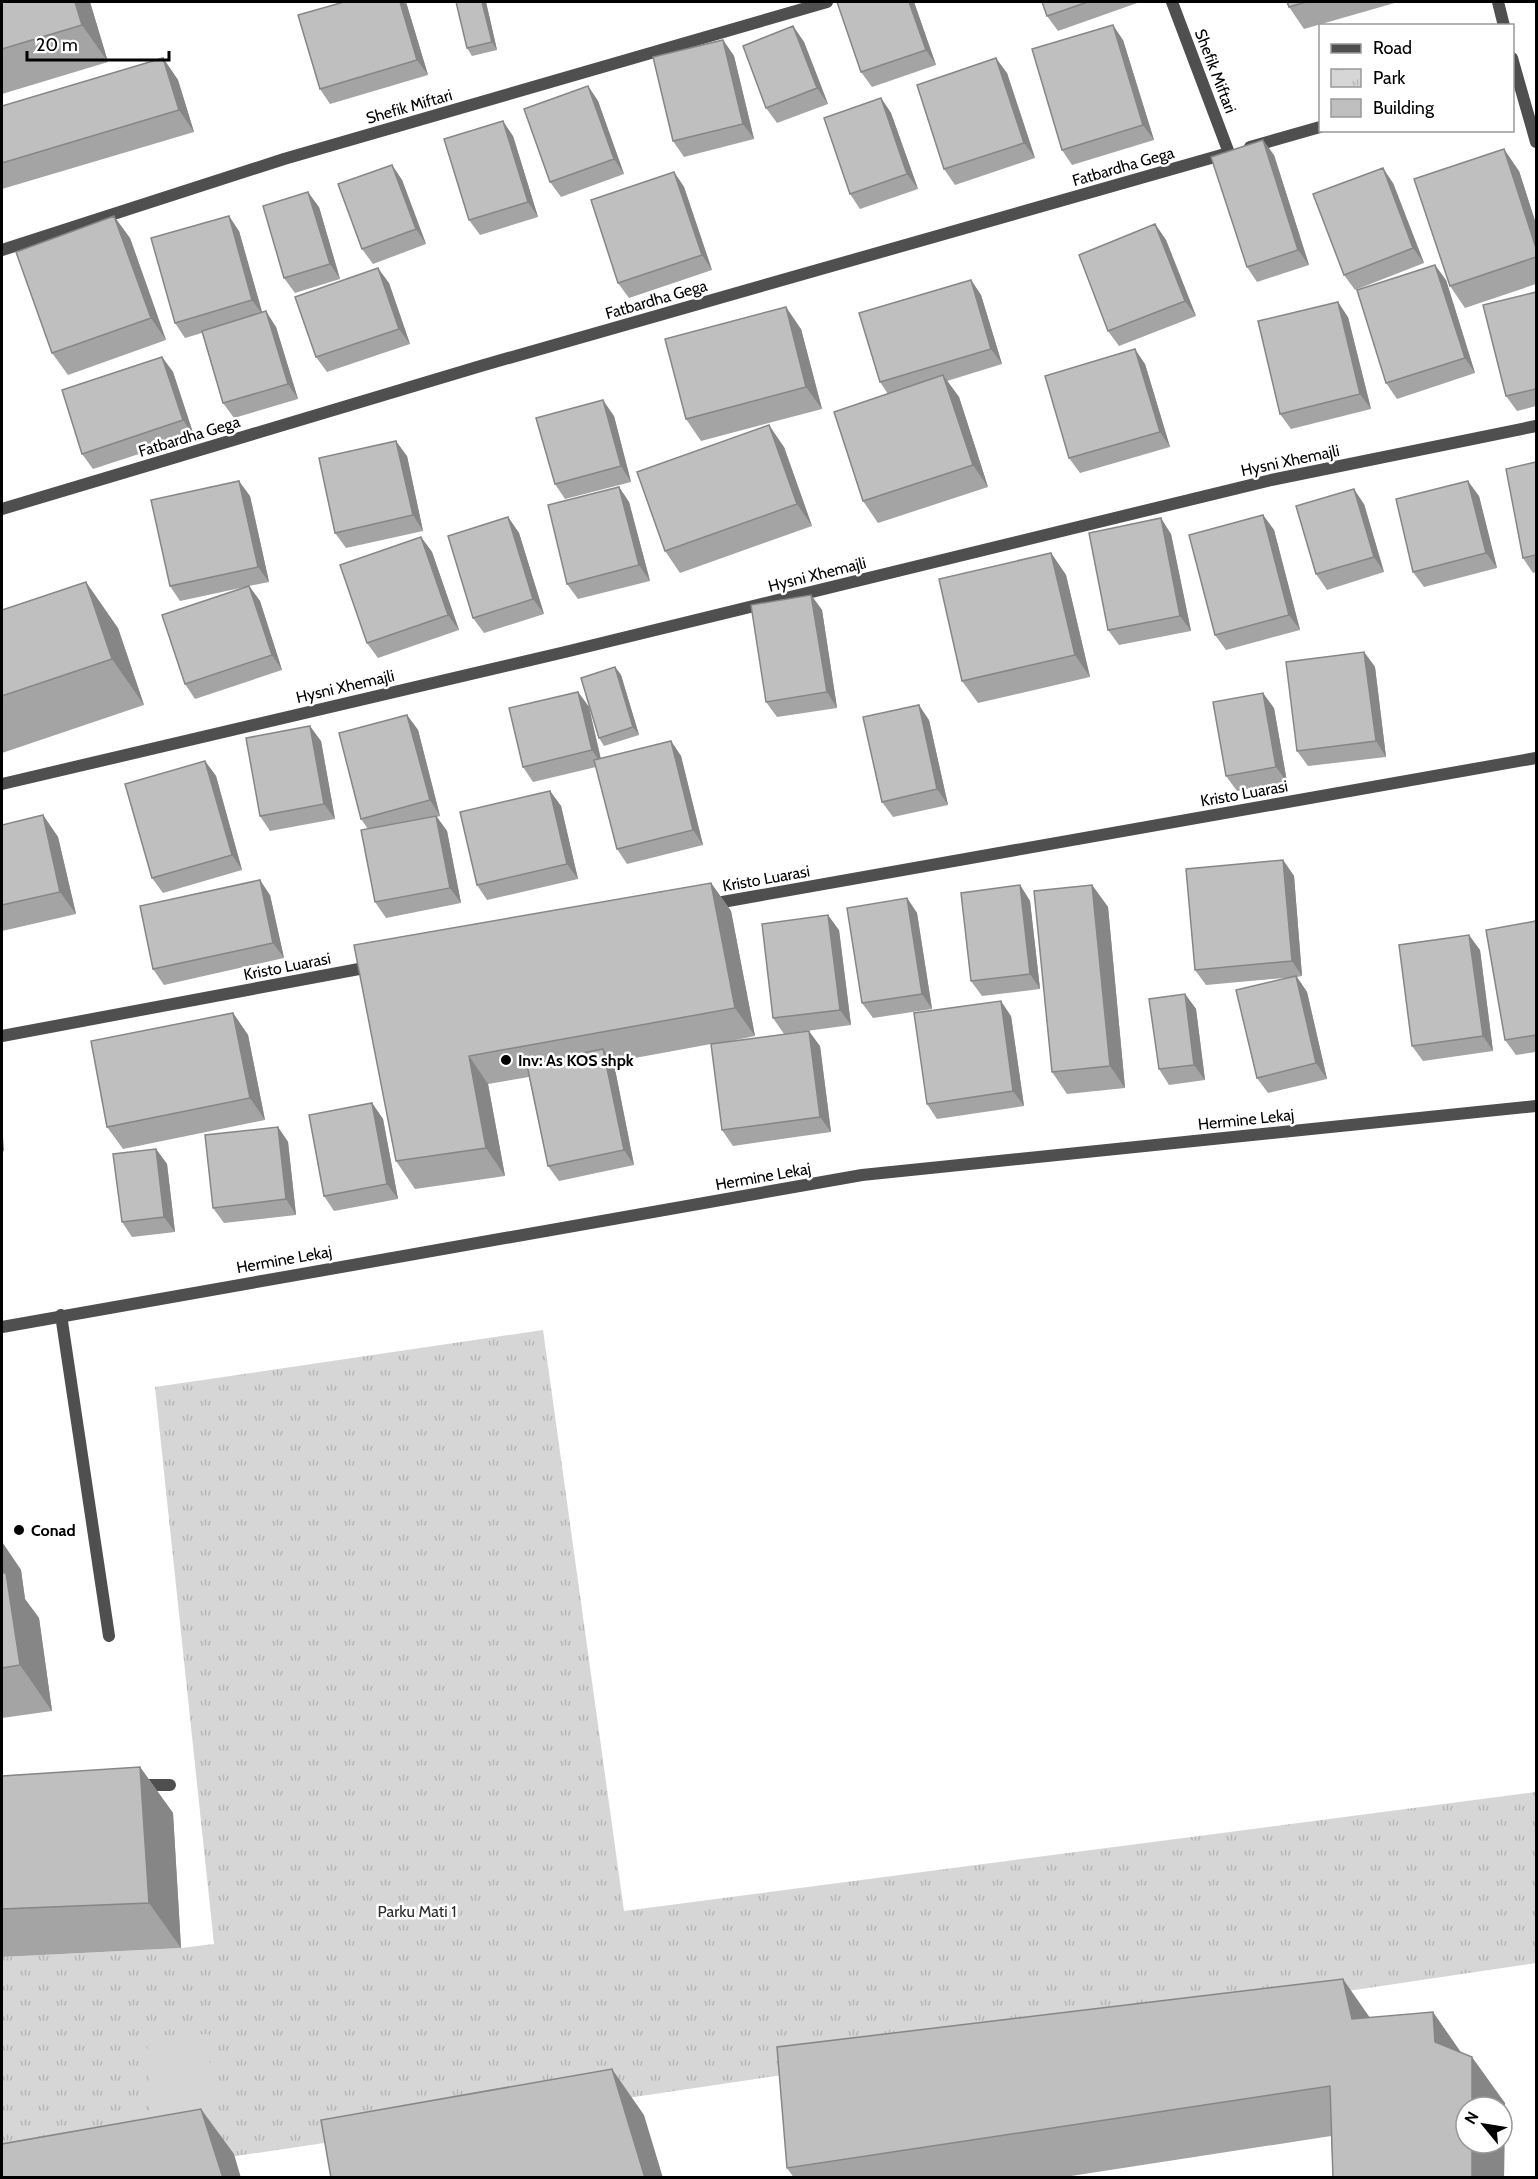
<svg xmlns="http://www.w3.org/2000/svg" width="1538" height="2179" viewBox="0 0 1538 2179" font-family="Cabin,sans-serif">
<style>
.park{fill:url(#park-tufts)}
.pitch{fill:#d6d6d6}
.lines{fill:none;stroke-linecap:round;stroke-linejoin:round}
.lane{stroke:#4f4f4f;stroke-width:12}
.street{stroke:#4f4f4f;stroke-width:12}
.wall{fill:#a4a4a4}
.shaded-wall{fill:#868686}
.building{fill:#bfbfbf;stroke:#868686;stroke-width:1.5}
.poi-dot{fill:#000;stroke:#fff;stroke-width:2}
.labels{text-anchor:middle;stroke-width:5;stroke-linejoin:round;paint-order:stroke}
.street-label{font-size:16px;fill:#000;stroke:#fff}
.poi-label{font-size:16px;font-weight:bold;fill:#000;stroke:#fff;text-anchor:start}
.park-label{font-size:16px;fill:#2d2d2d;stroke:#fff}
</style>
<defs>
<pattern id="park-tufts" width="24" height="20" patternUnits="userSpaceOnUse" patternTransform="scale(1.5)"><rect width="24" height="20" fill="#d6d6d6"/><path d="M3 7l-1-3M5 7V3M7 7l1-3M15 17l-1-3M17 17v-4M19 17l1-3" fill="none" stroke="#b6b6b6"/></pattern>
</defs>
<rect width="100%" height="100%" fill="#fff"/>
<path class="park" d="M543 1330 624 1911 1536 1792V1963L169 2166 2 2177V1957L181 1948 214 1944 155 1387Z"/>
<path class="pitch" d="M209 2034 211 2114 150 2117 147 2036Z"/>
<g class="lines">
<path class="lane" d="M61 1315 109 1636"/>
<path class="street" d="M1172 2 1229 153
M1498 2 1504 26
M1512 58 1536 142
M1250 147 1320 127
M2 250 284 159 827 2
M2 509 484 365 1225 154
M2 784 565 652 1271 480 1536 426
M711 904 1536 758
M2 1036 375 966
M2 1327 862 1175 1536 1106
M138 1785H170"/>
</g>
<path class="wall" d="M2 2H90L108 62 2 94Z
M406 2 428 75 330 104 320 89Z
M486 2 497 50 472 56 467 48Z
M837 2H914L936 65 872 87 861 72Z
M1042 2H1140L1058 31 1047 16Z
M1287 2H1398L1304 29 1289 7Z
M793 26 804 42 828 104 777 123 766 108Z
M723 40 734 56 754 139 684 157 673 141Z
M1123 40 1154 140 1072 165 1062 150Z
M163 58 178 80 194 132 2 189V106Z
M1007 73 1035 158 955 185 944 169Z
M588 86 598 101 624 174 561 197 550 182Z
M881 98 891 113 918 189 860 209 850 194Z
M513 136 538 217 480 235 469 220Z
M1274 155 1309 265 1257 282 1247 267Z
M392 165 402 180 426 244 373 264 362 249Z
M1519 171 1536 224V284L1465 308 1450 286Z
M674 172 684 187 712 270 629 298 618 283Z
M1393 183 1424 263 1355 290 1344 275Z
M319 207 340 279 295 293 284 278Z
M1155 224 1166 240 1196 316 1119 346 1108 331Z
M239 231 262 313 276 327 298 399 234 418 223 403 202 333 185 338 175 323Z
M130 238 166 340 68 375 52 353Z
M971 280 981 295 1002 364 947 381 959 397 988 487 878 523 863 501 888 394 880 382Z
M1446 280 1475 373 1397 399 1386 383Z
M389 283 410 344 327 372 316 357Z
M1536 292V406L1517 411 1506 396Z
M1348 317 1371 409 1291 429 1280 414Z
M801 329 822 409 701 441 686 419Z
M162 357 173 372 194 436 93 469 82 454Z
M1145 364 1170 447 1080 473 1069 458Z
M614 416 631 482 565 499 555 484Z
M784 447 812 526 680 573 665 551Z
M407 456 423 531 346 548 335 533Z
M1536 462V572L1533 573 1523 558Z
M619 487 629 502 650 581 578 599 567 584Z
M250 496 269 582 249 586 260 601 282 670 195 699 185 684 245 587 180 601 170 586Z
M1479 496 1497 568 1424 587 1413 572Z
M1364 504 1384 572 1327 590 1316 574Z
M1263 515 1274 530 1300 630 1226 650 1215 635Z
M508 517 519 533 544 614 484 633 473 618Z
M1171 534 1191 631 1119 645 1108 630Z
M421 537 432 552 459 630 378 658 367 643Z
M1051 553 1066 575 1090 677 978 703 962 681Z
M811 595 822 610 837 708 777 717 766 702Z
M2 610 118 628 144 705 2 753Z
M1364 652 1375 667 1386 757 1308 766 1297 751Z
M615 667 621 675 639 735 604 746 599 738Z
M578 692 589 707 601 759 671 741 681 756 703 845 627 864 617 849 596 767 533 782 523 767Z
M1274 708 1287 782 1237 791 1226 776Z
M407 715 418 730 440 816 437 817 447 831 461 903 386 918 375 902 368 829 361 819Z
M929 720 948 805 893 817 882 802Z
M321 741 335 819 270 831 260 816Z
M205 761 216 776 242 870 163 893 152 878Z
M550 791 561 806 578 879 487 900 477 885Z
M43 815 58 837 76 914 2 931V825Z
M1283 860 1294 876 1302 976 1297 977 1307 992 1327 1079 1268 1093 1257 1078 1295 977 1206 985 1195 970Z
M711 883 731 911 755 1036 721 1043 820 1046 831 1132 733 1146 722 1130 711 1044 613 1062 614 1064 634 1165 559 1181 548 1166 529 1077 488 1084 505 1176 415 1189 396 1161 354 945Z
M1020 885 1030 901 1040 989 982 996 971 981Z
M1092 885 1108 907 1125 1088 1067 1094 1052 1072Z
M270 895 284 958 164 985 153 969Z
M907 898 917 913 932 1009 873 1018 862 1003Z
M1536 921V1052L1516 1055 1505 1040Z
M839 930 851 1025 784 1034 773 1018Z
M1480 950 1493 1051 1423 1061 1412 1046Z
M1185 994 1196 1009 1205 1080 1169 1085 1159 1069Z
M233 1013 248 1035 265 1120 123 1149 107 1127Z
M1011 1016 1024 1106 937 1119 927 1104Z
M372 1103 383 1119 398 1199 334 1211 324 1196Z
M278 1127 288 1142 296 1215 224 1223 213 1208Z
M156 1149 167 1164 175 1232 132 1237 122 1222Z
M2 1542 21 1570 25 1599 39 1618 52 1711 2 1718Z
M140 1767 173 1813 181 1948 2 1957V1776Z
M1370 2017 1460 2052 1505 2103 1504 2178H1333L1331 2136 1058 2178H794L787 2168Z"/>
<path class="shaded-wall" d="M75 2H90L108 62 82 25Z
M400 2H406L428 75 417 60Z
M482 2H486L497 50 492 42Z
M909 2H914L936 65 926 50Z
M1113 25 1123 40 1154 140 1143 125Z
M793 26 804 42 828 104 817 88Z
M723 40 734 56 754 139 743 124Z
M163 58 178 80 194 132 179 110Z
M996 58 1007 73 1035 158 1024 143Z
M588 86 598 101 624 174 614 159Z
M881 98 891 113 918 189 907 174Z
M503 121 513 136 538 217 528 202Z
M1263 140 1274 155 1309 265 1298 250Z
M1504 149 1519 171 1536 224V248Z
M392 165 402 180 426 244 416 229Z
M1383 168 1393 183 1424 263 1413 248Z
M674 172 684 187 712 270 702 255Z
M308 192 319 207 340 279 330 264Z
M114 216 130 238 166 340 151 318Z
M229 216 239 231 263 315 252 300Z
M1155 224 1166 240 1196 316 1185 301Z
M1435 265 1446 280 1475 373 1465 358Z
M378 268 389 283 410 344 399 329Z
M971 280 981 295 1002 364 991 349Z
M1338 302 1348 317 1371 409 1360 394Z
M786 307 801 329 822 409 806 387Z
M266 311 276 327 298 399 288 384Z
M1135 349 1145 364 1170 447 1160 432Z
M162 357 173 372 194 436 183 420Z
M943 375 959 397 988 487 973 465Z
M603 400 614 416 631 482 621 466Z
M769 425 784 447 812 526 797 504Z
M396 441 407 456 423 531 413 515Z
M239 481 250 496 269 582 258 567Z
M1468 481 1479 496 1497 568 1486 553Z
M619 487 629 502 650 581 639 565Z
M1354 489 1364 504 1384 572 1374 557Z
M1263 515 1274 530 1300 630 1289 615Z
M508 517 519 533 544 614 533 599Z
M1161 518 1171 534 1191 631 1180 616Z
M421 537 432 552 459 630 448 615Z
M1051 553 1066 575 1090 677 1075 655Z
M86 582 118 628 144 705 112 659Z
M249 586 260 601 282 670 272 655Z
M811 595 822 610 837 708 827 692Z
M1364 652 1375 667 1386 757 1376 741Z
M615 667 621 675 639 735 633 727Z
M578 692 589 707 602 765 592 750Z
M1263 693 1274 708 1287 782 1276 767Z
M919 705 929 720 948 805 937 789Z
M407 715 418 730 440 816 430 800Z
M310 726 321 741 335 819 324 804Z
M671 741 681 756 703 845 693 830Z
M205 761 216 776 242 870 232 855Z
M550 791 561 806 578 879 567 864Z
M43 815 58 837 76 914 60 892Z
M436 816 447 831 461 903 450 888Z
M1283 860 1294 876 1302 976 1292 961Z
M260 880 270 895 284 958 273 943Z
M711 883 731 911 755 1036 735 1008Z
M1020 885 1030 901 1040 989 1030 974Z
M1092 885 1108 907 1125 1088 1110 1066Z
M907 898 917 913 932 1009 922 994Z
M828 915 839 930 851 1025 840 1010Z
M1469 935 1480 950 1493 1051 1483 1036Z
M1296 976 1307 992 1327 1079 1316 1063Z
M1185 994 1196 1009 1205 1080 1194 1065Z
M1001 1001 1011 1016 1024 1106 1013 1091Z
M233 1013 248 1035 265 1120 250 1098Z
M809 1031 820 1046 831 1132 820 1117Z
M603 1049 614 1064 634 1165 624 1150Z
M469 1056 488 1084 505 1176 486 1148Z
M372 1103 383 1119 398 1199 387 1184Z
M2 1120 4 1152 2 1148Z
M278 1127 288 1142 296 1215 286 1199Z
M156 1149 167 1164 175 1232 164 1217Z
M2 1542 21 1570 25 1599 39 1618 52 1711 20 1665 2 1582Z
M140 1767 173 1813 181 1948 149 1903Z
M1343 1979 1375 2025 1352 2019Z
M1433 2012 1465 2058 1435 2042Z
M1472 2057 1505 2103 1504 2178H1472V2143H1502V2107H1472Z
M612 2069 644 2115 663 2178H645Z
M201 2109 234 2154 241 2178H223Z"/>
<path class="building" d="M2 2H75L82 25 2 49Z
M344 2H400L417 60 320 89 298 15Z
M456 2H482L492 42 467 48Z
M837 2H909L926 50 861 72Z
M1042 2H1088L1047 16Z
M1287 2H1306L1289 7Z
M1113 25 1143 125 1062 150 1032 49Z
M793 26 817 88 766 108 743 46Z
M723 40 743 124 673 141 653 57Z
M163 58 179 110 2 163V106Z
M996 58 1024 143 944 169 917 85Z
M588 86 614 159 550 182 524 109Z
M881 98 907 174 850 194 824 118Z
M503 121 528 202 469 220 444 139Z
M1263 140 1298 250 1247 267 1211 157Z
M1504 149 1536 248V257L1450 286 1414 179Z
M392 165 416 229 362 249 338 184Z
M1383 168 1413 248 1344 275 1313 194Z
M674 172 702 255 618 283 591 200Z
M308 192 330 264 284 278 263 206Z
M114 216 151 318 52 353 16 252Z
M229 216 252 300 175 323 151 238Z
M1155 224 1185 301 1108 331 1079 255Z
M1435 265 1465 358 1386 383 1357 290Z
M378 268 399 329 316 357 295 297Z
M971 280 991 349 880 382 859 313Z
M1536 292V389L1506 396 1483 305Z
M1338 302 1360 394 1280 414 1258 321Z
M786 307 806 387 686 419 665 339Z
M266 311 288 384 223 403 202 331Z
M1135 349 1160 432 1069 458 1045 376Z
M162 357 183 420 82 454 62 390Z
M943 375 973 465 863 501 834 412Z
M603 400 621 466 555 484 536 418Z
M769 425 797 504 665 551 637 472Z
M396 441 413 515 335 533 319 458Z
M1536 462V555L1523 558 1506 469Z
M239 481 258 567 170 586 151 500Z
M1468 481 1486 553 1413 572 1396 499Z
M619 487 639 565 567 584 548 505Z
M1354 489 1374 557 1316 574 1296 506Z
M1263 515 1289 615 1215 635 1189 535Z
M508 517 533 599 473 618 448 536Z
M1161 518 1180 616 1108 630 1089 533Z
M421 537 448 615 367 643 340 565Z
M1051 553 1075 655 962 681 939 579Z
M86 582 112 659 2 696V610Z
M249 586 272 655 185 684 162 615Z
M811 595 827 692 766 702 751 605Z
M1364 652 1376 741 1297 751 1286 662Z
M615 667 633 727 599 738 581 678Z
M578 692 592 750 523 767 509 708Z
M1263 693 1276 767 1226 776 1213 702Z
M919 705 937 789 882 802 863 717Z
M407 715 430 800 361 819 339 733Z
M310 726 324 804 260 816 246 738Z
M671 741 693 830 617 849 594 760Z
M205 761 232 855 152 878 125 784Z
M550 791 567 864 477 885 460 812Z
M43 815 60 892 2 905V825Z
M436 816 450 888 375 902 361 830Z
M1283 860 1292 961 1195 970 1186 869Z
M260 880 273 943 153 969 140 906Z
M711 883 735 1008 469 1056 486 1148 396 1161 354 945Z
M1020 885 1030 974 971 981 961 893Z
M1092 885 1110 1066 1052 1072 1034 891Z
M907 898 922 994 862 1003 847 908Z
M828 915 840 1010 773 1018 762 924Z
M1536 921V1035L1505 1040 1486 930Z
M1469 935 1483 1036 1412 1046 1399 945Z
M1296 976 1316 1063 1257 1078 1236 990Z
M1185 994 1194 1065 1159 1069 1149 999Z
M1001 1001 1013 1091 927 1104 914 1013Z
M233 1013 250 1098 107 1127 91 1041Z
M809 1031 820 1117 722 1130 711 1044Z
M603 1049 624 1150 548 1166 527 1065Z
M372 1103 387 1184 324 1196 309 1115Z
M278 1127 286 1199 213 1208 205 1135Z
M156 1149 164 1217 122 1222 113 1154Z
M2 1573H6L20 1665 2 1668Z
M140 1767 149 1903 2 1909V1776Z
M1343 1979 1352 2019 1433 2012 1435 2042 1472 2057V2107H1466V2143H1472V2178H1333L1330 2086 787 2168 777 2047Z
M612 2069 645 2178H331L321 2120Z
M201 2109 223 2178H2V2144Z"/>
<g class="poi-dot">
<circle cx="506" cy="1060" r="6"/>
<circle cx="19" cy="1530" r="6"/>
</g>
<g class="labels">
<g class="street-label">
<text transform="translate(1216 71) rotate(69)" y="6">Shefik Miftari</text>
<text transform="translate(409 106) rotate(-16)" y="6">Shefik Miftari</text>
<text transform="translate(1123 166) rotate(-16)" y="6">Fatbardha Gega</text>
<text transform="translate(656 299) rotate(-16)" y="6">Fatbardha Gega</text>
<text transform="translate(189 436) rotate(-17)" y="6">Fatbardha Gega</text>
<text transform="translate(1290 460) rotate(-12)" y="6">Hysni Xhemajli</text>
<text transform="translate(817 574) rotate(-14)" y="6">Hysni Xhemajli</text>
<text transform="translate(345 686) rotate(-13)" y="6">Hysni Xhemajli</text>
<text transform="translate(1244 793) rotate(-10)" y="6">Kristo Luarasi</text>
<text transform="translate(766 878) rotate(-10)" y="6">Kristo Luarasi</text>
<text transform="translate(287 966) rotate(-11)" y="6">Kristo Luarasi</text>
<text transform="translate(1246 1119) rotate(-6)" y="6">Hermine Lekaj</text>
<text transform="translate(763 1176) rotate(-10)" y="6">Hermine Lekaj</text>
<text transform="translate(284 1259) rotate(-10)" y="6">Hermine Lekaj</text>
</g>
<g class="poi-label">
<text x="518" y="1066">Inv: As KOS shpk</text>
<text x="31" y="1536">Conad</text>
</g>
<g class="park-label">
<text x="417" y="1917">Parku Mati 1</text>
</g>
</g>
<rect width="1538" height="2179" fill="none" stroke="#000000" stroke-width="6"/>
<rect x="1319" y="24" width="195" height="108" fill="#ffffff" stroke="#999999" stroke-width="1.5"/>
<rect x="1331" y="44" width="30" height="9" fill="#4f4f4f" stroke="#999999" stroke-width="1.5"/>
<text x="1373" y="54" font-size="18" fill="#000000">Road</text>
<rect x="1331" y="69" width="30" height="18" fill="url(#park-tufts)" stroke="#999999" stroke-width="1.5"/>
<text x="1373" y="84" font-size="18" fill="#000000">Park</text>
<rect x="1331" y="99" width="30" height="18" fill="#bfbfbf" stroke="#999999" stroke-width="1.5"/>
<text x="1373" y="114" font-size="18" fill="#000000">Building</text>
<g transform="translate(1484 2125) rotate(300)"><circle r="28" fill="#ffffff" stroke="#999999" stroke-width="1.5"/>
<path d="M0-4.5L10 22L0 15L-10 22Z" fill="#000000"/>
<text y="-9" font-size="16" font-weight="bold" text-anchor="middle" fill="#000000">N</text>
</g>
<path d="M27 51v9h142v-9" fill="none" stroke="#000000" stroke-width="3"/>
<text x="36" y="51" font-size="18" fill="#000000" stroke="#ffffff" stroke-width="4.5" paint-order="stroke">20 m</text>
</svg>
